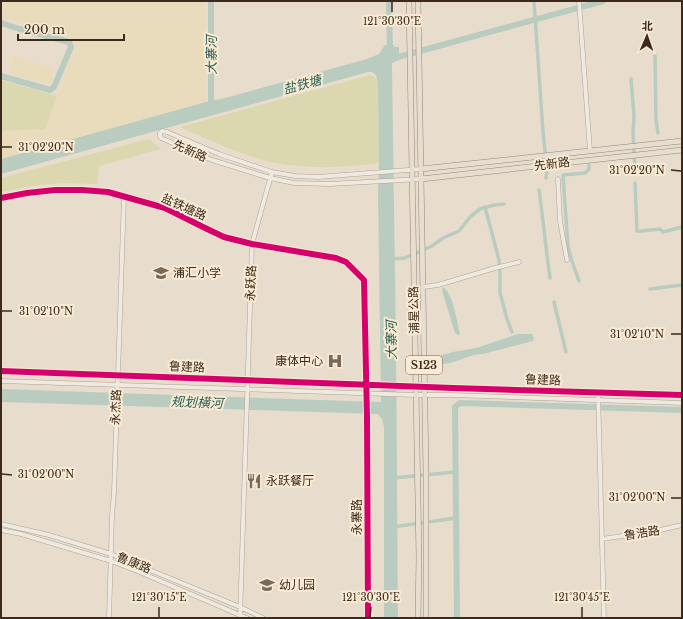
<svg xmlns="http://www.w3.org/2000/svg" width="683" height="619" viewBox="0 0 683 619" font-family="'Libre Baskerville','Noto Sans SC',serif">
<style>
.farmland{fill:#e9dcbc}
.green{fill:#dbd7ae}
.water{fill:#b9ccbf}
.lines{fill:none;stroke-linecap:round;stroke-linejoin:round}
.canal{stroke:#b9ccbf;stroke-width:3.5}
.river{stroke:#b9ccbf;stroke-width:6}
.minor-casing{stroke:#ada296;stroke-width:5}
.major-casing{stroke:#92887d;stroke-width:6}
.minor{stroke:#efe9e0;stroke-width:4}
.major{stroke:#e7ded0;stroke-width:5}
.cycleway-casing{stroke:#f9ebd3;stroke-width:8}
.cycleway{stroke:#d6006c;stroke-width:6}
.ticks{fill:none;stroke:#3d2a1d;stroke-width:1.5}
.labels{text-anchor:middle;stroke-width:4;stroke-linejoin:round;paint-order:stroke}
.shield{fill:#f9ebd3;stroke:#756454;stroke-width:1}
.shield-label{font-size:11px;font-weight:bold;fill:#3d2a1d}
.street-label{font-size:12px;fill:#3d2a1d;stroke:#f9ebd3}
.poi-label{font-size:12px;fill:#3d2a1d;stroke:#f9ebd3;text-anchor:start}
.water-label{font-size:13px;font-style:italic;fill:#2a5f57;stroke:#f9ebd3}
.ticks-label{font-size:10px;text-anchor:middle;fill:#3d2a1d;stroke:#f9ebd3;stroke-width:4;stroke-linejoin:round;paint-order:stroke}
</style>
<rect width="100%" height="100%" fill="#e8ddcd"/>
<path class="farmland" d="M5 1H199L206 3V102L1 159V131L45 129 75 45 70 38 2 17Z
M14 55 53 69 54 71 53 73 50 83 47 84 8 74Z"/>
<path class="green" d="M370 75C375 77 377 79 378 83L379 163C340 168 301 170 263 160 234 152 207 139 180 127Z
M1 80 57 96 45 129 1 131Z
M149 139 161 149 99 166 97 184 62 183 32 186 1 192V178Z"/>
<path class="water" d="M392 44 395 47H399V60L392 63V68L396 345 398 618H384V427L382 419 378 414 1 402V389L381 402 378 194 379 163 378 83 376 75 372 72H368L1 174V159L206 102 225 98 367 59 379 54 385 45Z
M443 287C453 293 457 322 460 334L458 335 455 333 443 294 442 290Z
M518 334H532L534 338 533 341 483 354C480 354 477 354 474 355 463 358 441 369 431 362L435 357 453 352 476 348Z"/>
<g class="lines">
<path class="canal" d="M534 1 543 132 547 170 546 178
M655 55 656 121 658 133
M631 79 634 116 633 133 635 168
M635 183 637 231H642L660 229 663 232 682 227
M539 190C543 219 546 249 550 278
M485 207 499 260 500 274V293L507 319 512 332
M392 259 405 258 432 246 443 238 459 231 471 216 480 209 494 205 504 204
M579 281 572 261 568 247 563 175 585 173 589 169V165
M650 289 682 285
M554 302 566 352
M393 478 455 472
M393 527 456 518"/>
<path class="river" d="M211 1V107
M389 1 390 51
M1 23 20 29 69 42 71 47 54 87 50 90 1 76
M391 59 603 1
M457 618 455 407 460 403 682 410"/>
<g class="minor-casing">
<path id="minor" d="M579 1 590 151
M421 169 318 177 295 176 272 172 219 154 167 132 162 131 160 133V136L161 138 212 160 270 178 294 183 330 184 421 179
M558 179 560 221 567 260
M1 198 27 193 55 190H82L108 192 165 208 203 227 224 237 252 244 336 258 346 262 364 280 367 417 368 618
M423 287 438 285 495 268 519 262
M1 371 453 388 682 395
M1 381 416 395H452L682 403
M598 392 604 618
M1 524 49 535 111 554 240 607 263 618
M1 530 21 534 111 561 137 571 247 618
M602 539 656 531 682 525
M109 618 112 516 114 492 124 197
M240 618 252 244 272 172"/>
</g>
<g class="major-casing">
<path id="major" d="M409 1 419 557 418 618
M418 1 426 472V618
M421 169 682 141
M421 179 682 150"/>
</g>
<use href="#minor" class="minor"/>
<use href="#major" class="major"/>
<g class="cycleway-casing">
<path id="cycleway" d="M1 198 27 193 55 190H82L108 192 165 208 203 227 224 237 252 244 336 258 346 262 364 280 367 417 368 618
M1 371 453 388 682 395"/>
</g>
<use href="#cycleway" class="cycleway"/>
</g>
<path class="ticks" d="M392 12V2M2 147H12M671 170 681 171M2 311H12M671 334H681M2 474 12 475M671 498H681M159 617V607M370 617 371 607M582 617V607"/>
<defs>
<g id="school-bare" transform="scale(1.2)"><path d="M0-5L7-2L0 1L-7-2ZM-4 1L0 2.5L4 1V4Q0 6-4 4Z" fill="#79695b" stroke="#f9ebd3" stroke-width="2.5" paint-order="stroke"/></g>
<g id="hospital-bare" transform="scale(1.2)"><path d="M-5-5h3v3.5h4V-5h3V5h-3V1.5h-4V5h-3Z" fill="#79695b" stroke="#f9ebd3" stroke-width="2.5" paint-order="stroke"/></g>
<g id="restaurant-bare" transform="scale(1.2)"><path d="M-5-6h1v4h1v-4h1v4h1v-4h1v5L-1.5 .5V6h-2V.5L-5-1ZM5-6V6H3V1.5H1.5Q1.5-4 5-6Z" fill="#79695b" stroke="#f9ebd3" stroke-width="2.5" paint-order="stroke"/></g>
</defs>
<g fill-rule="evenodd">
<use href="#school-bare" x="161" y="273"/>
<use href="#hospital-bare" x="335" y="361"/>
<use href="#restaurant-bare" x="254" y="481"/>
<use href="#school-bare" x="267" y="585"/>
</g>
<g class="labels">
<rect class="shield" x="406" y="356" width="36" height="18" rx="3"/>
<g class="shield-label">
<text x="424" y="369">S123</text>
</g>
<g class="street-label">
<text transform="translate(190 151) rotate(24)" y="4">先新路</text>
<text transform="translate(552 164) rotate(-7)" y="4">先新路</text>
<text transform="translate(184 207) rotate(24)" y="4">盐铁塘路</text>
<text transform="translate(251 283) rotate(-88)" y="4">永跃路</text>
<text transform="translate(414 310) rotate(-91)" y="4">浦星公路</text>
<text transform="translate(187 367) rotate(2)" y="4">鲁建路</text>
<text transform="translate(543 380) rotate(2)" y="4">鲁建路</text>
<text transform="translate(116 407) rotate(-88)" y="4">永杰路</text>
<text transform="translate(357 517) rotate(-90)" y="4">永寨路</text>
<text transform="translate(642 533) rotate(-9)" y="4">鲁浩路</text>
<text transform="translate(134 563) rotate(22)" y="4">鲁康路</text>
</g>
<g class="poi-label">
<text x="173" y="277">浦汇小学</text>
<text x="323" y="365" text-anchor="end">康体中心</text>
<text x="266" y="485">永跃餐厅</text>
<text x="279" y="589">幼儿园</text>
</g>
<g class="water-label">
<text transform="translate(211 55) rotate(-90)" y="5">大寨河</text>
<text transform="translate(302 84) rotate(-15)" y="5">盐铁塘</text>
<text transform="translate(391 340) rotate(-91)" y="5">大寨河</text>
<text transform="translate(197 402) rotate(2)" y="5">规划横河</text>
</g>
</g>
<g class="ticks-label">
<text x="392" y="25">121°30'30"E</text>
<text x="46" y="151">31°02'20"N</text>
<text x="637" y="174">31°02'20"N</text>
<text x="46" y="315">31°02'10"N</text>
<text x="637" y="338">31°02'10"N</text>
<text x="46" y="478">31°02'00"N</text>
<text x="637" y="501">31°02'00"N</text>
<text x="159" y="601">121°30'15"E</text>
<text x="371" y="601">121°30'30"E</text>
<text x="582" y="601">121°30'45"E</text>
</g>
<rect width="683" height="619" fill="none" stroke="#3d2a1d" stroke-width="4"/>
<g transform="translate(647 36) rotate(2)" stroke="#f9ebd3" stroke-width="3" paint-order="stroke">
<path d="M0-3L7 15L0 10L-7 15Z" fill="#3d2a1d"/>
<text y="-6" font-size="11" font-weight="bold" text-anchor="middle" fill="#3d2a1d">北</text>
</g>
<path d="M18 34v6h106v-6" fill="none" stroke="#3d2a1d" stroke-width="2"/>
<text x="24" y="34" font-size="12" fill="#3d2a1d" stroke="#f9ebd3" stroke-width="3" paint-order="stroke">200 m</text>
</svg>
